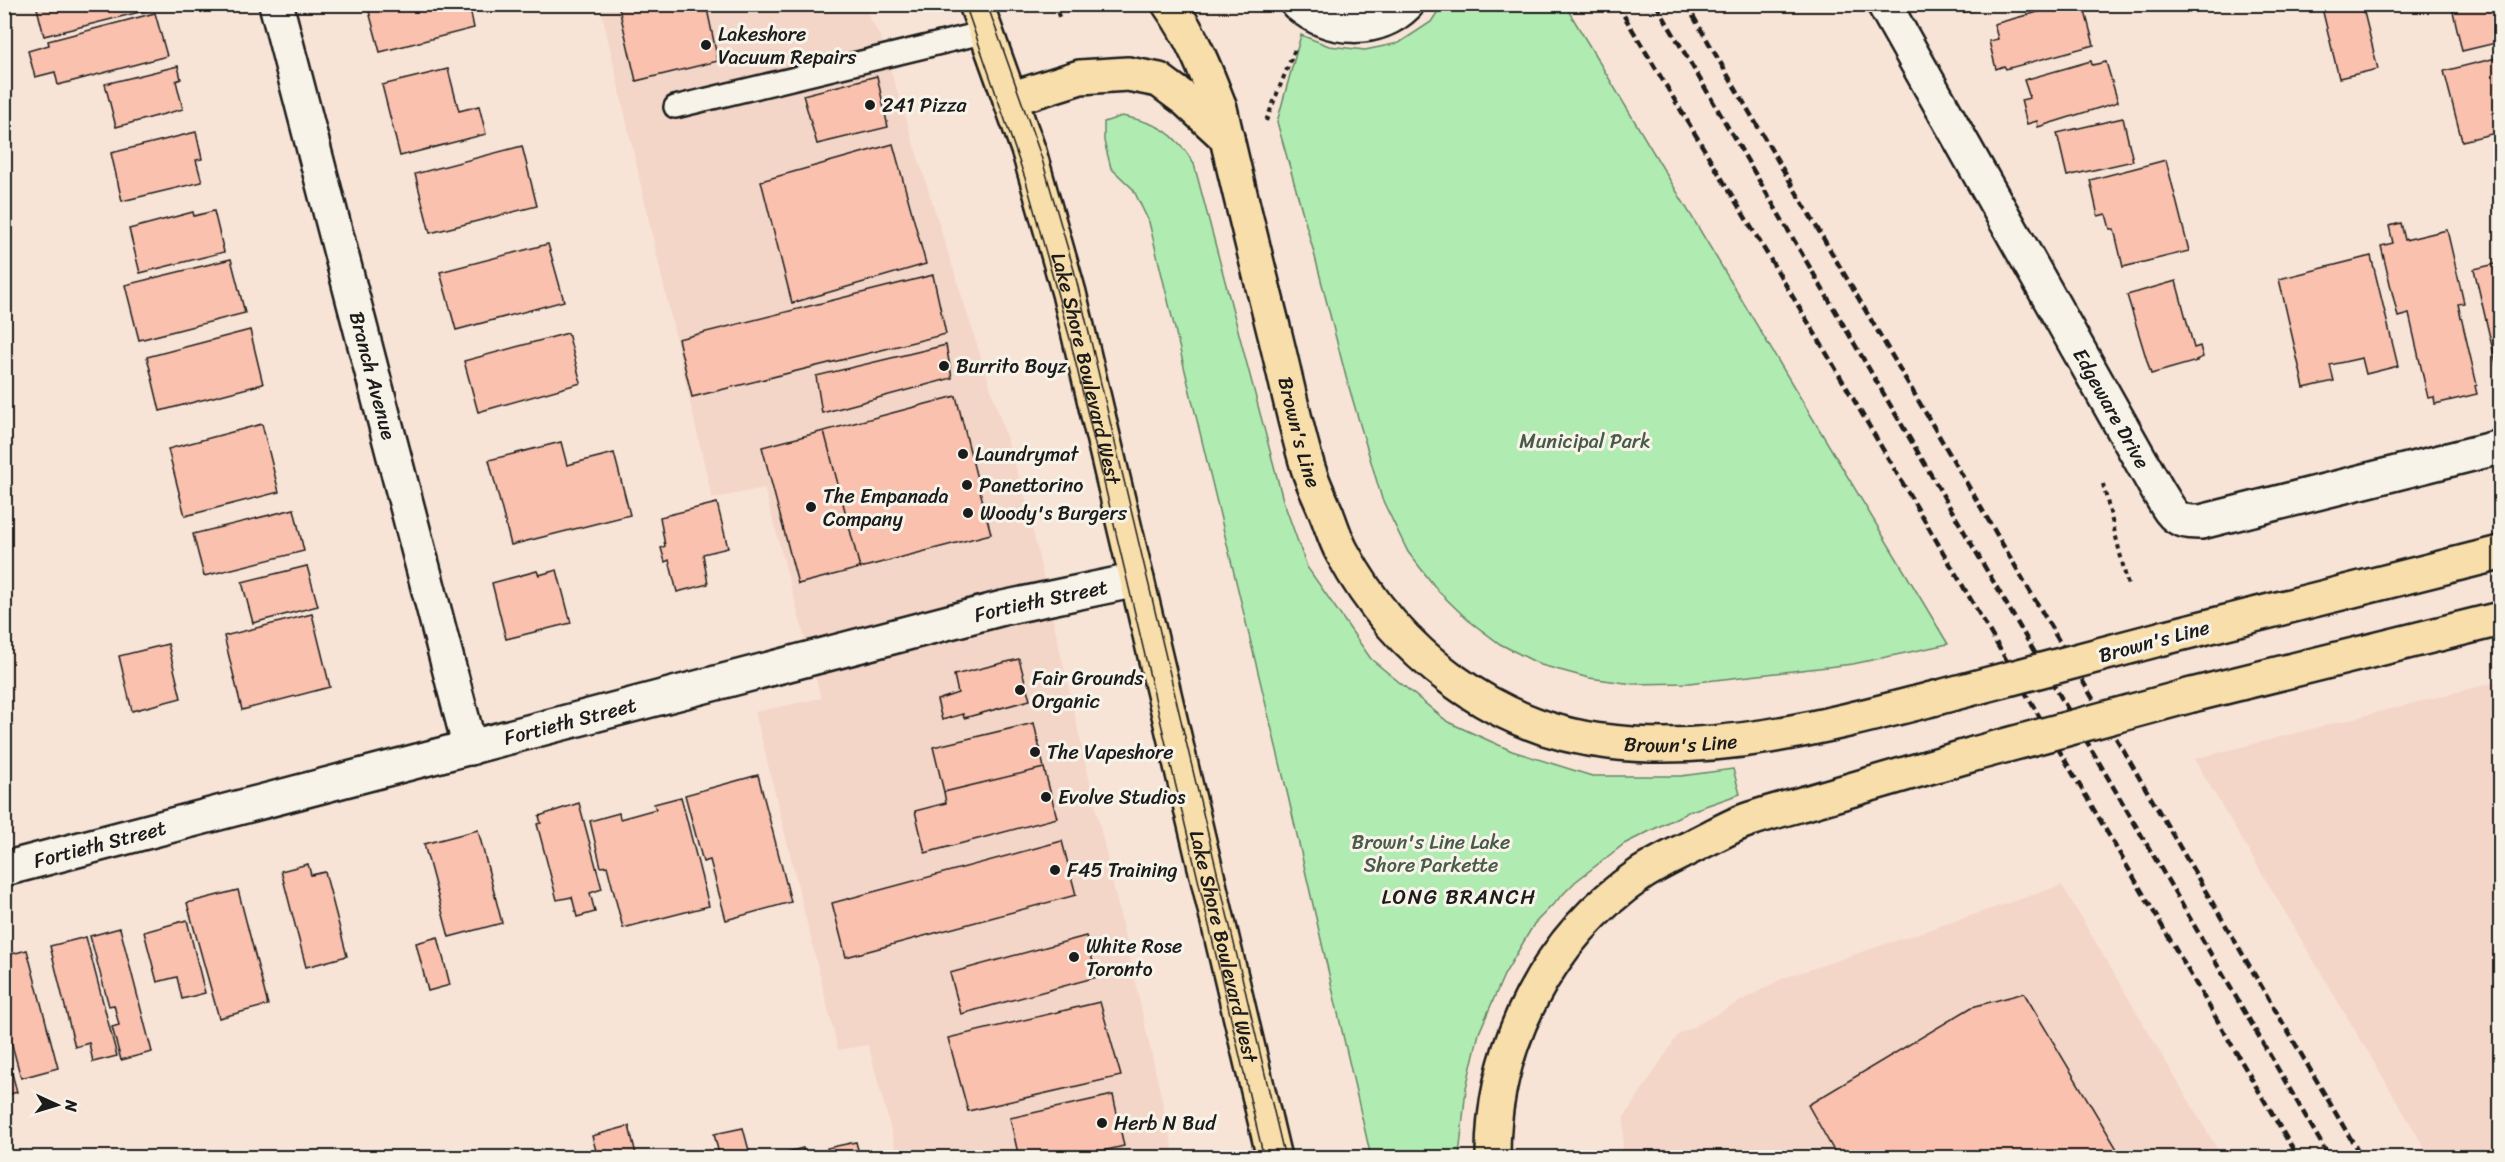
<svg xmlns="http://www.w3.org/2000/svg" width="2505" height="1162" viewBox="0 0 2505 1162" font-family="Sriracha,sans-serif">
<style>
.built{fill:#f4d6c8}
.green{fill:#b0ebb1;stroke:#668466;stroke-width:1.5}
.building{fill:#f9c1ae;stroke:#1c1c1c;stroke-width:1.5}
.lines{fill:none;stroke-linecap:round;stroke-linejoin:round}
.lane-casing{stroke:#1c1c1c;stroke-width:26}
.street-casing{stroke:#1c1c1c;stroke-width:38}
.primary-casing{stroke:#1c1c1c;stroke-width:38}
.path{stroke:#1c1c1c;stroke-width:4;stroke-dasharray:4.5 4.5;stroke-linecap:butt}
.lane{stroke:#f7f3e8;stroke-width:21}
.street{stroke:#f7f3e8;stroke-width:33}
.primary{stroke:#f8deab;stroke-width:33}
.tram{stroke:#1c1c1c;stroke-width:1.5}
.rail{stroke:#1c1c1c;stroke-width:4.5;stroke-dasharray:9 4.5;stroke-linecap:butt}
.primary-bridge-casing{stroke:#1c1c1c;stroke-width:38;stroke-linecap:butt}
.primary-bridge{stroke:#f8deab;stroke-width:33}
.poi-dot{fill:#1c1c1c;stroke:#f7f3e8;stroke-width:2}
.labels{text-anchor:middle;stroke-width:6;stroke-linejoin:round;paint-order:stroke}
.poi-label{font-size:20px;fill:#1c1c1c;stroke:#f7f3e8;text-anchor:start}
.street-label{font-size:20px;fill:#1c1c1c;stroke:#f7f3e8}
.park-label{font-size:20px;fill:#485a49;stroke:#f7f3e8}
.neighbourhood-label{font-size:21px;letter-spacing:1.5px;fill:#1c1c1c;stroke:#f7f3e8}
</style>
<rect width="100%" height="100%" fill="#f8e4d7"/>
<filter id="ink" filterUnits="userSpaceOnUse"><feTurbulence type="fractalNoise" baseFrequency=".0167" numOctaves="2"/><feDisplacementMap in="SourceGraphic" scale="12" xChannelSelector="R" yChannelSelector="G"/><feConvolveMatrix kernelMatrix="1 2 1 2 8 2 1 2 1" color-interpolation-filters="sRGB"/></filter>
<g filter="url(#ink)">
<path class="built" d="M600 5H863L880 36 1026 500 1175 1157H898L868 1045 838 1050 755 712 821 698 764 488 712 499Z
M2500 681V1157H2430L2194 759Z
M2062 885 2222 1157 1622 1158 1624 1117 1678 1035 1781 979Z"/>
<path class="green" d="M1442 5H1565L1948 644 1853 664 1689 683 1633 684 1589 678 1541 665 1500 644 1468 620 1439 592 1408 552 1382 499 1346 377 1314 253 1277 122 1301 35 1329 46 1365 50 1399 43 1431 22Z
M1122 116C1158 123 1175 132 1194 164L1283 500 1307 567 1371 659 1448 722 1512 751 1592 776H1681L1733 769 1740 794 1688 812 1624 844 1575 882 1534 924 1504 975 1479 1033 1466 1088 1459 1157H1371L1288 796 1149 222 1133 189 1111 168 1104 141V122Z"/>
<path class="building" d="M36 4H147L148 10 44 36Z
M367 4H469L474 28 380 52Z
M618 4H706L718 61 636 81Z
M1961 4H2001L1963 12Z
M2067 4H2083L2094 45 2006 69 2004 66 1996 69 1989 41 1998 39 1994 24Z
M2321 4H2362L2378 69 2339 78Z
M2462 4H2500V42L2462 51 2452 7Z
M155 13 167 56 58 85 55 72 35 77 28 51 49 45 48 41Z
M2500 57V132L2462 141 2444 71Z
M2091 61 2092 65 2106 62 2118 102 2038 127 2037 121 2027 124 2021 100 2030 98 2024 80Z
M178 66 181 79 176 81 183 109 116 127 105 84Z
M448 69 459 111 479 106 486 134 400 156 382 85Z
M877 76 888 127 817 144 803 95Z
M2123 118 2133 161 2067 176 2057 133Z
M196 132 202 159 196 160 202 182 122 201 111 153Z
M893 144 926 264 792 303 761 181Z
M522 146 537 206 430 233 415 174Z
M2166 160 2189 251 2123 267 2114 229H2110L2106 214 2098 216 2090 180Z
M214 211 224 252 140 273 129 229 193 212 194 216Z
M2401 223 2405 240 2447 230 2464 303 2458 304 2477 385 2475 386 2477 394 2435 404 2434 397 2428 398 2409 314 2398 317 2381 246 2393 243 2389 226Z
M548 244 564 301 456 330 440 272Z
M2371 256 2398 366 2366 374 2362 358 2330 365 2334 381 2304 388 2279 279Z
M231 259 245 313 139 340 125 285Z
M2500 263V371L2498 372 2474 269Z
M933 275 946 334 692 397 678 339Z
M2176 281 2194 348 2200 346 2203 357 2196 360 2197 361 2151 374 2127 295Z
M250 330 263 384 160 411 147 357Z
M568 333 581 383 478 412 464 361Z
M946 345 952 378 822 413 816 376Z
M956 396 991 534 860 568 824 431Z
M262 424 279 492 185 516 168 449Z
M824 431 860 568 798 584 762 447Z
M561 442 567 465 614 453 630 515 511 545 489 460Z
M717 503 728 548 703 554 708 584 677 592 669 560 665 562 661 548 665 546 660 517Z
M294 509 304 551 204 576 193 534Z
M307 566 318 606 253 623 242 582Z
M557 570 571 623 506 639 492 583 537 571 539 575Z
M312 614 330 687 242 710 224 636Z
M168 644 181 698 132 711 119 656Z
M1019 659 1030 700 964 718 963 714 942 720 937 700 958 693 954 675Z
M1034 723 1044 768 944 792 933 747Z
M1044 768 1057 818 925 853 915 811 946 803 944 792Z
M758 775 791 902 726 920 710 860 703 862 685 795Z
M681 797 709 906 623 928 607 866 601 867 590 821 619 813 620 819 656 809 654 804Z
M579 803 602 889 590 893 595 912 577 917 572 897 557 900 537 824 541 823 539 816Z
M478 830 502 923 449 937 424 844Z
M1062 841 1076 895 846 957 832 903Z
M308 864 311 875 325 872 347 956 306 967 281 871Z
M238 890 268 1005 219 1018 187 903Z
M187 920 205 993 182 999 177 977 157 982 144 932Z
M120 928 152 1052 121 1060 112 1027 119 1025 114 1005 109 1006 90 936Z
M1086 936 1097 977 961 1014 950 973Z
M86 937 117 1056 93 1062 89 1043 75 1047 50 946Z
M438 937 450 985 428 991 416 943Z
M27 950 58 1068 21 1078 4 1015V956Z
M2024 993 2120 1154 2115 1158H1838L1808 1105 1972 1007Z
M1100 1002 1121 1076 968 1111 948 1038Z
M4 1043 17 1092 4 1096Z
M1113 1095 1124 1146 1073 1158H1019L1010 1118Z
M629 1126 637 1158H598L592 1136Z
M743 1128 751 1158H720L714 1134Z
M856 1142 860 1157 878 1152 879 1158H829L827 1148Z
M803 1148 805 1158H765Z"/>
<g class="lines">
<g class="lane-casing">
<path id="lane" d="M675 107 986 32"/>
</g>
<g class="street-casing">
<g id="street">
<path id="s1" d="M276 4 470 748"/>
<path d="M1298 4C1329 31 1377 34 1407 4"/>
<path id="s2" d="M1884 4 2158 491C2172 513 2173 523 2201 522L2500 447"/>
<path id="s3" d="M4 869 1003 608 1137 580"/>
</g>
</g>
<g class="primary-casing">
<g id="primary">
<path id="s4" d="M976 4 1029 152 1069 293 1274 1158"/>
<path id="s5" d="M1169 4C1192 36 1206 71 1220 108 1237 184 1256 259 1275 335 1286 379 1295 425 1308 468 1313 484 1321 500 1327 515 1332 528 1336 541 1342 552 1396 653 1495 730 1610 742 1720 755 1831 725 1936 698"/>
<path d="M1010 99 1080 77 1128 74 1159 80 1186 100 1227 138"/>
<path d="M2163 638 2500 553"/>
<path d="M2192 695 2500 619"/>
<path d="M1493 1158C1492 1046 1548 937 1641 874 1658 863 1678 854 1697 844 1712 837 1727 828 1742 822 1766 813 1792 807 1816 800 1869 785 1921 769 1974 754"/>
</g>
</g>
<path class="path" d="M1055 4 1060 20
M1266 121 1295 49
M2103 484 2128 586"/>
<use href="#lane" class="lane"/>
<use href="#street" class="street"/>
<use href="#primary" class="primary"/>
<path class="tram" d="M965 4 1026 181 1070 339 1264 1158
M987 4 1041 156 1074 270 1285 1158"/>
<path class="rail" d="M1617 4 1817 337 2298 1158
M1656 4 2330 1158
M1686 4 2362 1158"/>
<g class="primary-bridge-casing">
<path id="primary-bridge" d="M1936 698 2163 638
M1974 754 2192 695"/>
</g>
<use href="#primary-bridge" class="primary-bridge"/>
</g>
</g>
<g class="poi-dot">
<circle cx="706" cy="45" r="6"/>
<circle cx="870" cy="105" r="6"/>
<circle cx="944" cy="366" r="6"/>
<circle cx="963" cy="454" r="6"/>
<circle cx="967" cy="485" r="6"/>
<circle cx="811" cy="507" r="6"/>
<circle cx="968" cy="513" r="6"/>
<circle cx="1020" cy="690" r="6"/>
<circle cx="1035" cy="752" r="6"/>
<circle cx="1046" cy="797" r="6"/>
<circle cx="1055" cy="870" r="6"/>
<circle cx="1074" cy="957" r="6"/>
<circle cx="1102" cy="1123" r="6"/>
</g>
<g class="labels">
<g class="poi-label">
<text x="718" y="41">Lakeshore<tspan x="718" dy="23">Vacuum Repairs</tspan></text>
<text x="882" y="112">241 Pizza</text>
<text x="956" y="373">Burrito Boyz</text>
<text x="975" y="461">Laundrymat</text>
<text x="979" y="492">Panettorino</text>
<text x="823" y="503">The Empanada<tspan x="823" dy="23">Company</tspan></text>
<text x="980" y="520">Woody's Burgers</text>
<text x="1032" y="685">Fair Grounds<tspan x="1032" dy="23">Organic</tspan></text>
<text x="1047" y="759">The Vapeshore</text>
<text x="1058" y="804">Evolve Studios</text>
<text x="1067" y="877">F45 Training</text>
<text x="1086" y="953">White Rose<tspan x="1086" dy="23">Toronto</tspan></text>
<text x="1114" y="1130">Herb N Bud</text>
</g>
<g class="street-label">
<text dy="7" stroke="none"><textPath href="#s4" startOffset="381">Lake Shore Boulevard West</textPath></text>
<text dy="7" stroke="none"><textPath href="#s1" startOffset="384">Branch Avenue</textPath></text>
<text dy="7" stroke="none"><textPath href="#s2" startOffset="464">Edgeware Drive</textPath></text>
<text dy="7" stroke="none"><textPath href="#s5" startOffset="450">Brown's Line</textPath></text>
<text dy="7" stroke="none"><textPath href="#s3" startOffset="1071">Fortieth Street</textPath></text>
<text transform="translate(2154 641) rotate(-15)" y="7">Brown's Line</text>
<text dy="7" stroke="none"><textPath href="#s3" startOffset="585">Fortieth Street</textPath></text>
<text dy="7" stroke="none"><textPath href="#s5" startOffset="990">Brown's Line</textPath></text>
<text dy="7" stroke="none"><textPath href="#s3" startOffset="99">Fortieth Street</textPath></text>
<text dy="7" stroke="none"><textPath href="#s4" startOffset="975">Lake Shore Boulevard West</textPath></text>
</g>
<g class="park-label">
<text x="1585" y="448">Municipal Park</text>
<text x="1431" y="849">Brown's Line Lake<tspan x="1431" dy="23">Shore Parkette</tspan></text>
</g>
<g class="neighbourhood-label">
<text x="1459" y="904">LONG BRANCH</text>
</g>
</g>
<rect width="2505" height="1162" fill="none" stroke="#f7f3e8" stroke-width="24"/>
<rect x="12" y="12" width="2481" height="1138" fill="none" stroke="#1c1c1c" stroke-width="2" filter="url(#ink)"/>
<g transform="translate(57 1105) rotate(94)" stroke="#f7f3e8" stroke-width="4.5" paint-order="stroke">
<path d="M0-4.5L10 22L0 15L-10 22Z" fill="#1c1c1c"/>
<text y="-9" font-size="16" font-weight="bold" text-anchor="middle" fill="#1c1c1c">N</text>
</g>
</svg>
